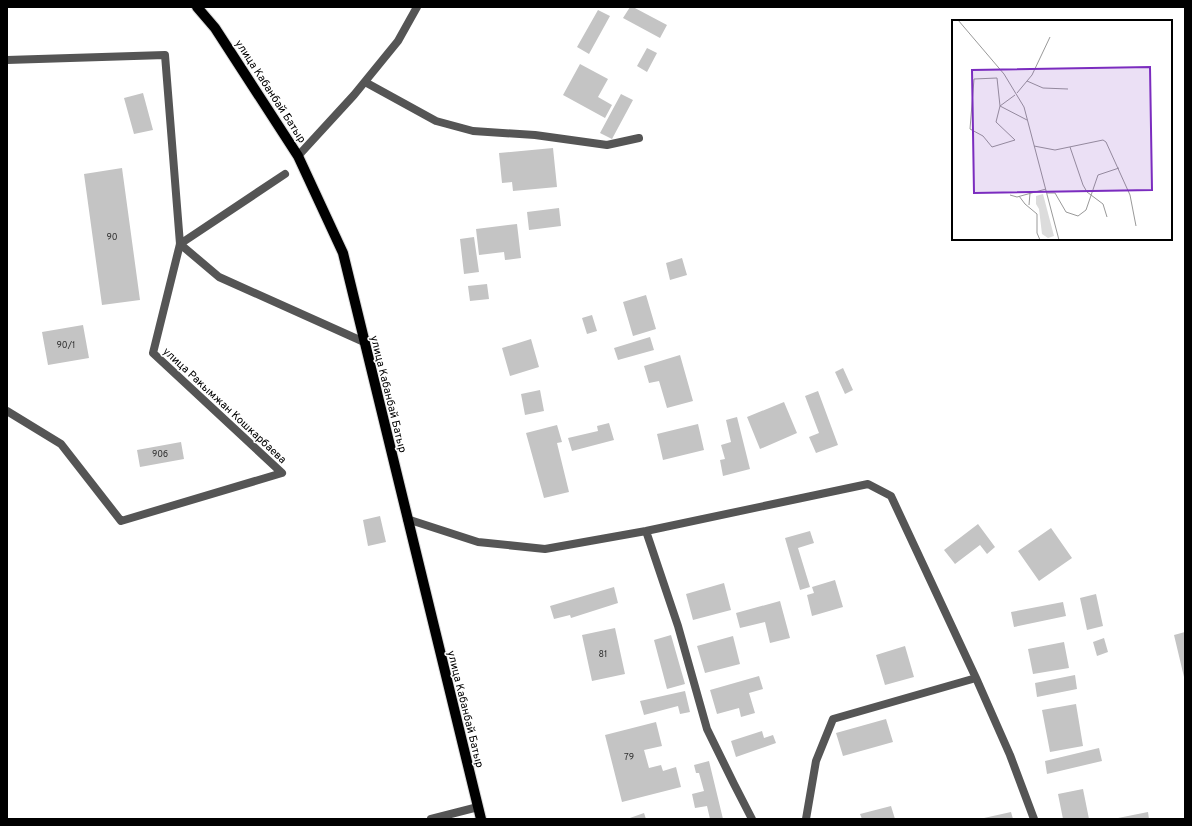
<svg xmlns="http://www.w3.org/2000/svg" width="1192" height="826" viewBox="0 0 1192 826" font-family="Overpass,sans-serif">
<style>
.building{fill:#c4c4c4}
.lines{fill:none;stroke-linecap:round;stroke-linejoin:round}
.primary-casing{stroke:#dbdbdb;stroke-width:12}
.lane{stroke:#555;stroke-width:8}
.street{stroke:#555;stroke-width:8}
.primary{stroke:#000;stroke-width:10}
.labels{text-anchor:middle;stroke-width:3;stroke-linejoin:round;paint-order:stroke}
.number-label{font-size:9px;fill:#313131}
.street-label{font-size:11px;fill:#000;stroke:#fff}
.inset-road{fill:none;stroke:#999;stroke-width:1}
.view{fill:#7b2cbf;fill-opacity:0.15;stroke:#7b2cbf;stroke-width:2}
.inset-edge{fill:none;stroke:#000;stroke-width:2}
</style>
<rect width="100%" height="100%" fill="#fff"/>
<path class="building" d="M630 7H633L667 25 660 38 623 18Z
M598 10 610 16 589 54 577 47Z
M647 48 657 53 647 72 637 66Z
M580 64 608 79 598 97 612 105 605 118 563 95Z
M143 93 153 130 134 134 124 98Z
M621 94 633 100 612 139 600 133Z
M553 148 557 187 513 191 512 182 502 183 499 153Z
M122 168 140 300 102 305 84 174Z
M559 208 561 226 529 230 527 212Z
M517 224 521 258 505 260 504 252 479 255 476 229Z
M474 237 479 272 464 274 460 239Z
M682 258 687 275 670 280 666 263Z
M487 284 489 299 470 301 468 286Z
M646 295 656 329 633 336 623 302Z
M592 315 597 331 587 334 582 318Z
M83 325 89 358 48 365 42 332Z
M650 337 654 350 618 360 614 348Z
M531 339 539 367 510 376 502 348Z
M680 355 693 401 667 408 659 381 649 383 644 366Z
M843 368 853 390 845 394 835 372Z
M540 390 544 411 525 415 521 394Z
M818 391 838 445 816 453 809 437 819 433 805 396Z
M784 402 797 433 760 449 747 417Z
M737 417 750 469 723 476 720 460 725 459 721 445 731 442 726 420Z
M609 423 614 440 572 451 568 438 598 431 597 426Z
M698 424 704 450 663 460 657 434Z
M557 425 562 442 557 443 569 492 544 498 526 433Z
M181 442 184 459 140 467 137 450Z
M380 516 386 542 368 546 363 520Z
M978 524 995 547 987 554 980 545 955 564 944 550Z
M1051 528 1072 558 1039 581 1018 551Z
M810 531 814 543 798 548 810 587 800 590 785 538Z
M835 580 843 607 812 616 807 595 814 593 812 587Z
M724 583 731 610 693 620 686 594Z
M614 587 618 603 571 618 570 615 554 619 550 606Z
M1096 594 1103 626 1087 630 1080 598Z
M780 601 790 638 770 643 765 622 740 628 736 613Z
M1063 602 1066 616 1014 627 1011 612Z
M615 628 625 674 592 681 582 635Z
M1185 632V677H1184L1174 635Z
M671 635 685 684 667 689 654 640Z
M733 636 740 664 705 673 697 646Z
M1104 638 1108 652 1097 656 1093 642Z
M1064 642 1069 668 1033 674 1028 649Z
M905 646 914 677 885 685 876 655Z
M1075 675 1077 689 1037 697 1035 683Z
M759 676 763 689 749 693 755 713 741 717 739 708 717 714 710 690Z
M685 691 690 712 680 714 678 706 644 715 640 701Z
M1076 704 1083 746 1050 752 1042 710Z
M886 719 893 742 843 756 836 733Z
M656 722 662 746 644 750 649 768 661 765 663 771 676 767 681 787 622 802 605 735Z
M762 731 764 738 773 735 776 743 736 757 731 741Z
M1099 748 1102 761 1047 774 1045 761Z
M709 761 723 819H710L707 806 695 808 692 794 704 791 699 773H696L694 765Z
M1083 789 1089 819H1063L1058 794Z
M891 806 895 819H862L860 814Z
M1011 812 1013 819H984V818Z
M1148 812 1149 819H1118V818Z
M644 813 646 819H627Z"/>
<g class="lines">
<g class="primary-casing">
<path id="primary" d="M197 7 215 28 298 156 343 253 481 819"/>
</g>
<path class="lane" d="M365 82 436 121 473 131 535 135 607 145 639 138
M298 156 354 95 398 41 417 7
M407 519 478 542 545 549 646 531 868 484 891 496 976 678 1010 755 1034 819
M646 531 678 626 707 729 734 784 752 819
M431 819 478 807
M806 819 816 761 833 719 976 678"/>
<path class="street" d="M7 60 165 55 180 244 153 353 282 473 121 521 61 444 7 411
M180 244 219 277 364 342
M180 244 285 174"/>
<use href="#primary" class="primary"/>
</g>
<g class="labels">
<g class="number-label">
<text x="112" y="240">90</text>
<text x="66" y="348">90/1</text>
<text x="160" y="457">90б</text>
<text x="603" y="657">81</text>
<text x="629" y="760">79</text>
</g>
<g class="street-label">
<text transform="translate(271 91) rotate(57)" y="4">улица Кабанбай Батыр</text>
<text transform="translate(389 394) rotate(76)" y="4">улица Кабанбай Батыр</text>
<text transform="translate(225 405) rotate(43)" y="4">улица Ракымжан Кошкарбаева</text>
<text transform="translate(466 709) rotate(76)" y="4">улица Кабанбай Батыр</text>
</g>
</g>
<g transform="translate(952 20)">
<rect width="220" height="220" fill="#fff"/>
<path d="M91 174 102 216 96 218 90 214 87 189 84 184V176Z" fill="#dcdcdc"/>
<path class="inset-road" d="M6 0 52 54 72 87 107 220M75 61 91 68 116 69M65 73 80 55 98 17M63 75 48 86 45 58 22 59 18 109 31 116 40 127 63 120 44 102 48 86 75 100M82 126 103 130 151 120 154 122 178 175 184 206M118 127 131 165 135 172 151 184 155 197M95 173H103L114 192 126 196 134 190 146 155 167 148M58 175 65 177 94 169M67 176 73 184 85 194V213L88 220M77 185 78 173"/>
<path class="view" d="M198 47 200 170 22 173 20 50Z"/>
<rect width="220" height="220" class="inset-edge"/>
</g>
<rect width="1192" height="826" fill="none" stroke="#000000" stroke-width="16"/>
</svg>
